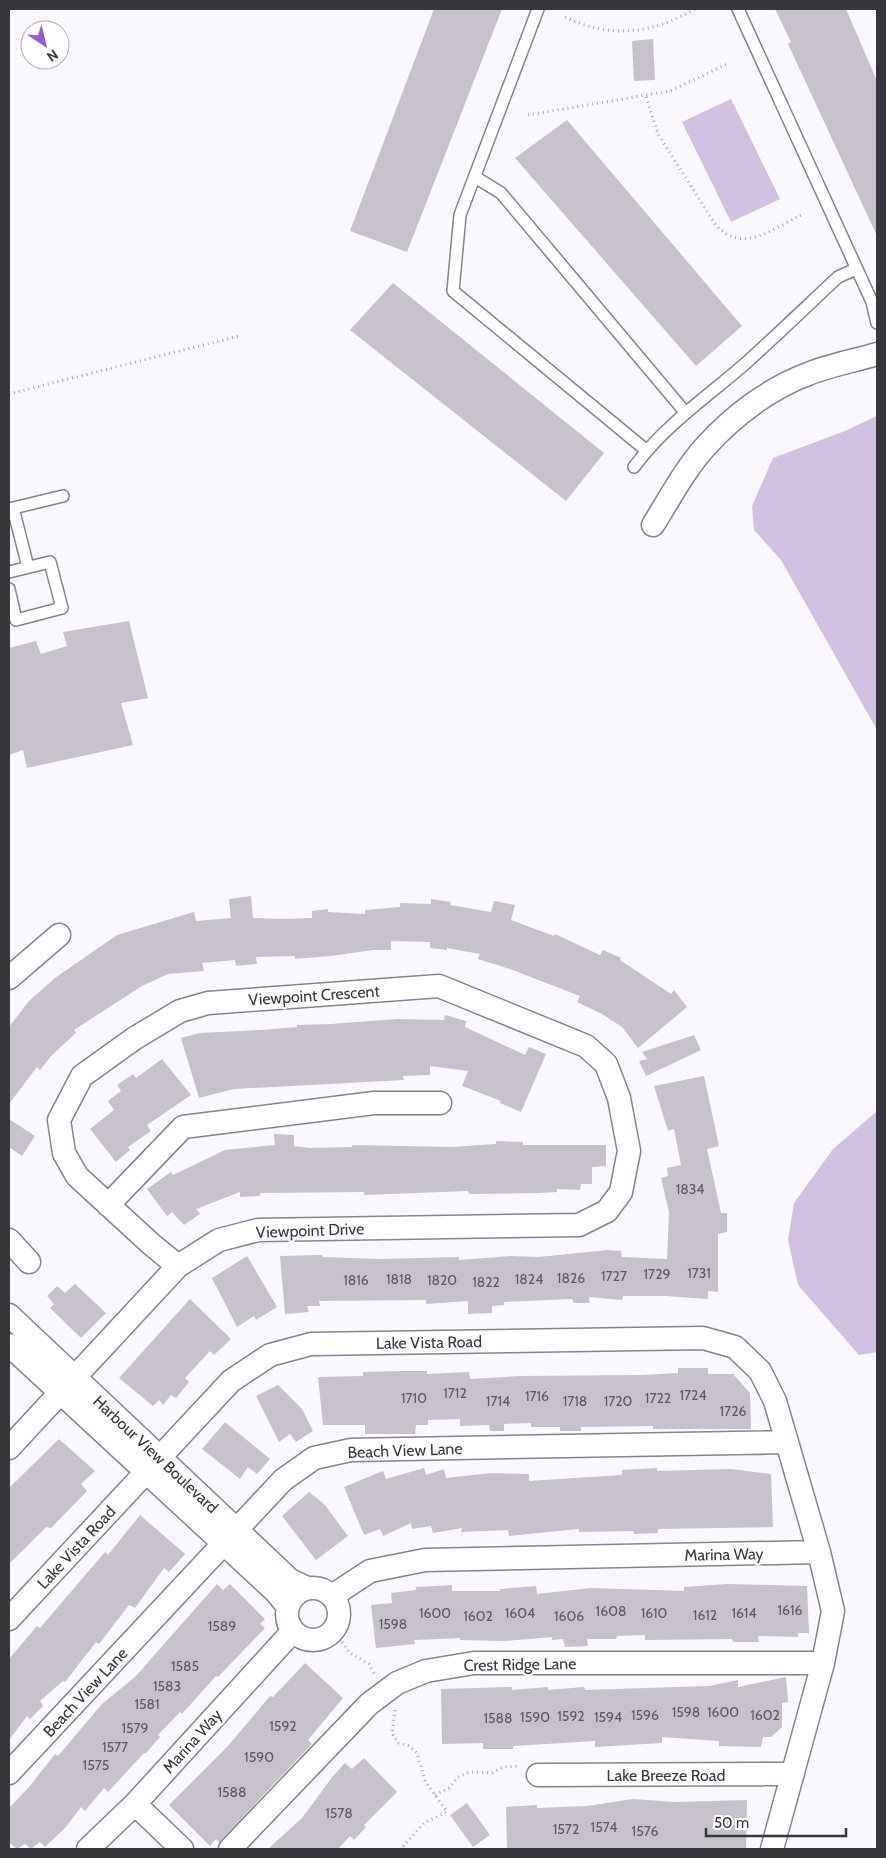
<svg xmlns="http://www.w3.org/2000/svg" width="886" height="1858" viewBox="0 0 886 1858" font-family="Cabin,sans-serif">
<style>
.green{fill:#d1c1e0}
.building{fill:#c6c1cb}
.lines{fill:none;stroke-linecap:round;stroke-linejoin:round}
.lane-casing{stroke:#87828c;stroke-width:14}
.street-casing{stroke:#87828c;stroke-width:25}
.path{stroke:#a8a6ac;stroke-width:3;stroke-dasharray:1 4;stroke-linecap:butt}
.lane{stroke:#fff;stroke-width:11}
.street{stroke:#fff;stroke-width:22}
.labels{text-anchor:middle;stroke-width:4.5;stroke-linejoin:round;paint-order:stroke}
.number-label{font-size:14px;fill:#5c595e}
.street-label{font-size:16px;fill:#38363a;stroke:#fff}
</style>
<rect width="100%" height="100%" fill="#faf7fe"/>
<path class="green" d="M731 99 780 199 731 222 682 122Z
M877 416V730L781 560 754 530 752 506 773 458 845 431Z
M877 1111V1352L859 1355 798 1285 788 1240 794 1203 833 1149Z"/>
<path class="building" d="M434 9H502L407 252 350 231Z
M775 9H846L877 81V236L788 44 791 42Z
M653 39 655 80 634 81 632 41Z
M567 120 742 326 696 366 515 158Z
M393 283 604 453 566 501 350 330Z
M129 621 148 698 121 703 133 745 27 768 23 750 9 755V648L36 641 41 654 67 646 63 632Z
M251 896 253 918 281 919 312 918V911L328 909V912L365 914V910L400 907V903L431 904V899L451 902 450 905 491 912 494 901 515 905 511 920 554 936 555 934 600 955 603 950 621 958 620 960 671 994 674 990 687 1007 638 1048 622 1027 602 1014 577 1002 580 996 510 969 478 959 480 954 447 948V950L430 948V942L391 941V950H373L331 956 295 959V956L256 957 257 964 236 966 235 960 202 963 204 971 168 974 142 986 74 1030 76 1033 52 1055 40 1070 37 1067 9 1104V1027L29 1001 55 978 117 935 194 912 196 921 231 918 229 899Z
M445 1015 466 1021 465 1027 525 1055 529 1047 546 1054 521 1112 500 1103 501 1101 462 1086 468 1071 430 1066V1075L403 1076 404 1080 234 1089 199 1098 181 1038 200 1033 261 1030 297 1027V1025L331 1024 398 1019 444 1020Z
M694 1035 701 1050 646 1076 639 1061 647 1059 642 1052Z
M162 1059 191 1095 147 1125 151 1131 128 1147 130 1150 116 1162 90 1129 114 1110 108 1101 121 1091 117 1085 133 1074 136 1078Z
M704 1076 719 1146 707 1149 721 1213H727V1232L718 1234V1292L708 1291V1299L666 1296H623L622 1300 589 1297 590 1303H574L572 1299 504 1302V1305L492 1306V1313L468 1314V1301L426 1304V1300L319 1301 320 1306H307L309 1312 285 1314 280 1256 322 1255 323 1257 380 1259 459 1257V1260L511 1256 539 1257 608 1250 621 1251 622 1257 667 1259 669 1212 661 1178 668 1176 667 1168 681 1165 674 1129 668 1131 654 1086Z
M9 1119 35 1136 22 1156 9 1147Z
M274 1134 294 1135V1146L309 1148 352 1147V1145L452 1147 496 1144V1141L523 1142V1145H606V1166L592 1167V1184H581L580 1190 557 1189V1192L538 1193 469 1194 468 1191 364 1195V1192L260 1193V1196L240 1197V1192L196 1209 200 1214 184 1225 172 1212 167 1216 147 1189 171 1172 173 1175 225 1150 275 1145Z
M247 1256 277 1307 256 1320 254 1316 237 1327 212 1278Z
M75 1284 106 1313 81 1338 50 1308 54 1304 47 1296 57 1286 65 1293Z
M190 1299 231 1339 214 1355 210 1351 185 1378 189 1382 176 1398 171 1395 163 1405 159 1400 153 1406 119 1378Z
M678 1368H708V1374H733L750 1393 751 1429H653V1426L581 1427V1431H560V1427H531V1423L504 1424V1431H490L489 1425 460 1426V1419L428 1420V1425H416L415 1434H365V1425H323L318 1377 363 1376V1372L401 1371H427V1374L469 1372 470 1379 521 1376 643 1375 678 1373Z
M278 1385 302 1409 313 1431 296 1442 290 1434 279 1442 256 1396Z
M225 1422 270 1459 257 1474 248 1467 240 1479 202 1449Z
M59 1439 95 1471 81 1484 87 1491 51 1528 46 1527 9 1564V1488Z
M424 1468 426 1475 444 1469 446 1478 491 1473 529 1474V1481L622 1475V1470L657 1468V1471L731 1469 771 1474 773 1527 658 1529V1533L634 1534 633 1531 579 1532V1529L509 1536 508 1530 461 1532 462 1528 433 1533 431 1526 412 1529 411 1523 383 1536 380 1529 364 1535 344 1487 383 1471 386 1479Z
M309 1492 324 1504 348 1536 316 1560 282 1516Z
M140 1515 185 1554 169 1572 164 1568 135 1608 129 1605 99 1644 96 1642 65 1682 63 1681 40 1701 43 1706 30 1719 27 1716 9 1740V1659L37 1626 40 1628 105 1552 108 1555Z
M217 1584 223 1590 230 1584 265 1619 260 1624 265 1628 218 1677 216 1676 182 1714 180 1712 158 1735 160 1737 145 1754 144 1753 108 1792 104 1788 85 1811 81 1807 65 1828 45 1847 40 1842 31 1849 25 1844 17 1849 9 1842V1808L29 1787 55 1754 58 1756 102 1704 135 1677Z
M728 1584 807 1586 809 1633H798V1637L758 1636 759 1642H733L732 1639 645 1640V1635L617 1636 616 1639H587L588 1646 565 1647 563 1639 552 1640V1637L504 1641 460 1640V1638L414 1640 415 1644 376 1648 371 1605 392 1603 391 1593 416 1590V1587L452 1585V1591H500V1589L536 1586 537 1594 591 1588 684 1591V1587Z
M305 1663 343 1698 308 1740 312 1744 219 1842 216 1839 210 1846 169 1805 228 1746 270 1696 273 1697Z
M786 1677 788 1702 782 1703V1727L771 1737H763L761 1747 719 1746V1741L662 1737V1743L595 1747V1741L513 1746V1749H483V1743L442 1744 441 1689 512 1687V1690L548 1687V1690L584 1687 585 1690 709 1686 738 1680V1687Z
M364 1758 397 1792 364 1825 366 1827 354 1840 350 1836 338 1849H268L302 1818 333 1776 345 1763 352 1769Z
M633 1799 675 1802 747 1800 746 1848 507 1849 506 1807 537 1805V1808L587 1806Z
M467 1803 490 1835 473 1847 450 1815Z"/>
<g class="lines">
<g class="lane-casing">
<path id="lane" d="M538 9 460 215 453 291 647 451
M738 9 872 302 877 323
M475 177 501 193 685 412
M634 467C665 425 707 397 746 363 777 335 807 306 838 277L856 269
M13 508 28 567
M9 509 63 496
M9 572 50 562 62 608 16 620 9 589"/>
</g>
<g class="street-casing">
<path id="street" d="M653 525C670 498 685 469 706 446 733 416 770 388 808 374 830 365 854 361 877 354
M9 978 59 935
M108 1205 183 1127 374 1103H440
M9 1240 29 1262
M9 1315 290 1580 307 1588
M9 1345 276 1592 288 1607
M9 1448 178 1266 219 1240 258 1230 579 1225 607 1211 621 1192 629 1151 619 1098 606 1064 586 1046 439 986 208 1003 180 1011 135 1038 82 1076 59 1120 64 1153 77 1176 151 1244 178 1266
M287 1614a26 26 0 1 1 52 0a26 26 0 1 1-52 0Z
M332 1596 370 1571 425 1560 819 1552 833 1611 823 1663 772 1849
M9 1619 231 1381 270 1355 311 1344 703 1338 735 1347 760 1371 775 1401 819 1552
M9 1773 283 1480 314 1458 351 1450 787 1442
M538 1775 793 1774
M135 1804 182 1849
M88 1849 135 1804 293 1631
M230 1849 369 1704 397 1683 426 1671 474 1663H823"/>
</g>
<path class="path" d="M565 17C610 39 652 34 695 9
M646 97 658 134 715 224C741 255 773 229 801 215
M528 115 670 91 729 63
M9 394 239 336
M333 1630 350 1653 369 1664 375 1675
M395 1710 392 1733 398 1743 409 1746 417 1753 425 1781 447 1812 424 1823 401 1849
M435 1795 449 1788 458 1777 470 1772 492 1773 503 1767 520 1766"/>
<use href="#lane" class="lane"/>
<use href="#street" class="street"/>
</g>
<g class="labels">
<g class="number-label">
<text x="690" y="1194">1834</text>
<text x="699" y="1278">1731</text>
<text x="657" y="1279">1729</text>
<text x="614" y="1281">1727</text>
<text x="571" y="1283">1826</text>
<text x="399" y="1284">1818</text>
<text x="529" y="1284">1824</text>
<text x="356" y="1285">1816</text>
<text x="442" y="1285">1820</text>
<text x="486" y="1287">1822</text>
<text x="455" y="1398">1712</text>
<text x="693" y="1400">1724</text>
<text x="537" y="1401">1716</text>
<text x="414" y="1403">1710</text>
<text x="658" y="1403">1722</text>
<text x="498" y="1406">1714</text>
<text x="575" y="1406">1718</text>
<text x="618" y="1406">1720</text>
<text x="733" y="1416">1726</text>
<text x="790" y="1615">1616</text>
<text x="611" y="1616">1608</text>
<text x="435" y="1618">1600</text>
<text x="520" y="1618">1604</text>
<text x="654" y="1618">1610</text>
<text x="744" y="1618">1614</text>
<text x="705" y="1620">1612</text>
<text x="478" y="1621">1602</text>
<text x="569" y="1621">1606</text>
<text x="393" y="1629">1598</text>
<text x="222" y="1631">1589</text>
<text x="185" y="1671">1585</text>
<text x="167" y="1691">1583</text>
<text x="147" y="1709">1581</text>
<text x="686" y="1717">1598</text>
<text x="723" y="1717">1600</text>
<text x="645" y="1720">1596</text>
<text x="765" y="1720">1602</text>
<text x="571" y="1721">1592</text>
<text x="535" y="1722">1590</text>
<text x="608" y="1722">1594</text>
<text x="498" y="1723">1588</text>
<text x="283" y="1731">1592</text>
<text x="135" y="1733">1579</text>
<text x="115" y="1752">1577</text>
<text x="259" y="1762">1590</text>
<text x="96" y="1770">1575</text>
<text x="232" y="1797">1588</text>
<text x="339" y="1818">1578</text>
<text x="604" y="1832">1574</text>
<text x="566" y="1834">1572</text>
<text x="645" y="1836">1576</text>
</g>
<g class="street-label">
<text transform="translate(314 995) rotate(-4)" y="6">Viewpoint Crescent</text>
<text transform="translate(310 1230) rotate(-2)" y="6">Viewpoint Drive</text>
<text transform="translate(429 1342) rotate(-1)" y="6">Lake Vista Road</text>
<text transform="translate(405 1450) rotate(-2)" y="6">Beach View Lane</text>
<text transform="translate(156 1454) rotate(43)" y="6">Harbour View Boulevard</text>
<text transform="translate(76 1547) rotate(-47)" y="6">Lake Vista Road</text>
<text transform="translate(724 1554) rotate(-1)" y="6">Marina Way</text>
<text transform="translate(520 1664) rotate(-1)" y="6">Crest Ridge Lane</text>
<text transform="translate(85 1692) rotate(-47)" y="6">Beach View Lane</text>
<text transform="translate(192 1741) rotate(-48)" y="6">Marina Way</text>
<text x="666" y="1781">Lake Breeze Road</text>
</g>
</g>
<rect width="886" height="1858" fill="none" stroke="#38363a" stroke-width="20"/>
<g transform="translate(45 45) rotate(145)"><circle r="24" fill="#ffffff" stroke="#afafb0"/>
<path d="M0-4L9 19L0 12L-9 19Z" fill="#9c5acf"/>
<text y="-8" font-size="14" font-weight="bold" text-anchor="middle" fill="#38363a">N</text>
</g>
<path d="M706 1828v8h140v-8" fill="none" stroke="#38363a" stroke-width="2.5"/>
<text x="714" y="1828" font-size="15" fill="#38363a" stroke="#ffffff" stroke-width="4" paint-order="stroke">50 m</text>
</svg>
